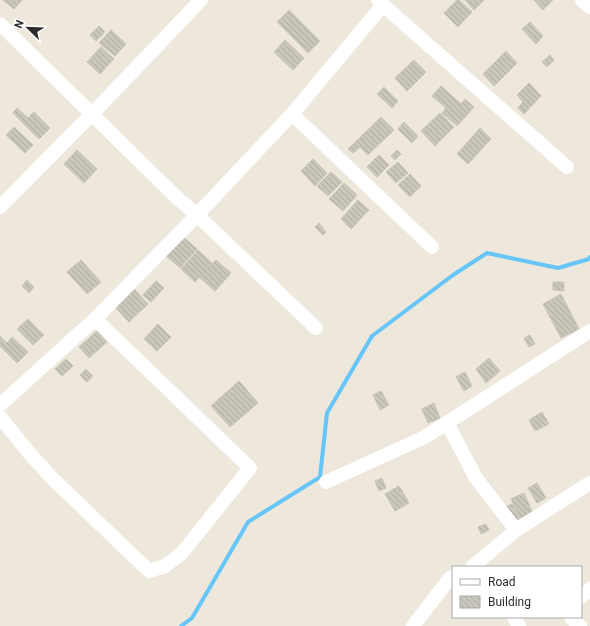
<svg xmlns="http://www.w3.org/2000/svg" width="590" height="626" viewBox="0 0 590 626" font-family="Roboto,sans-serif">
<style>
.lines{fill:none;stroke-linecap:round;stroke-linejoin:round}
.stream{stroke:#67c5f8;stroke-width:4}
.building{fill:url(#building-back-hatch);stroke:#cac4b5}
.minor{stroke:#fff;stroke-width:14}
</style>
<defs>
<pattern id="building-back-hatch" width="6" height="6" patternUnits="userSpaceOnUse"><rect width="6" height="6" fill="#c9c6bb"/><path d="M-1 5l2 2M0 0l6 6M5-1l2 2" fill="none" stroke="#adaaa1"/></pattern>
</defs>
<rect width="100%" height="100%" fill="#eee8dc"/>
<g class="lines">
<path class="stream" d="M181 626 192 618 248 522 320 477 327 413 372 336 453 275 487 253 558 268 589 259 590 257"/>
</g>
<path class="building" d="M3 0H22L14 9Z
M457 0H459L472 12 458 27 444 13Z
M465 0H484L474 10Z
M534 0H553L543 10Z
M289 10 320 41 308 53 277 22Z
M530 22 543 36 536 44 522 29Z
M99 26 105 32 96 41 90 35Z
M111 30 126 44 115 56 99 43Z
M285 40 304 58 293 70 274 52Z
M101 47 114 59 100 74 87 62Z
M506 51 517 63 494 86 483 74Z
M550 55 554 60 547 67 542 62Z
M414 60 426 72 407 91 395 78Z
M529 83 541 96 524 114 518 108 523 102 517 95Z
M441 86 461 104 465 99 474 107 457 126 442 113 446 108 432 96Z
M384 87 398 101 392 108 377 94Z
M17 108 28 118 34 112 50 128 39 139 13 113Z
M440 113 454 127 435 146 421 131Z
M381 117 394 130 368 155 360 147 353 153 348 149Z
M404 122 418 136 412 143 398 129Z
M14 127 33 145 25 153 6 135Z
M480 128 491 139 468 164 457 154Z
M77 150 97 169 84 183 64 164Z
M397 150 401 154 395 160 391 156Z
M379 155 389 165 377 177 367 167Z
M313 159 327 173 315 186 301 171Z
M398 162 408 173 396 183 386 172Z
M331 172 342 182 328 196 317 186Z
M410 174 421 186 410 197 398 185Z
M344 183 357 195 343 211 329 199Z
M358 200 369 210 351 229 341 219Z
M319 223 326 232 323 235 315 227Z
M182 236 197 249 180 268 165 255Z
M198 250 212 263 195 282 181 269Z
M81 260 101 282 87 294 67 272Z
M216 260 231 273 215 291 199 277Z
M27 280 34 287 29 293 22 286Z
M156 281 164 288 151 302 143 295Z
M553 282H564V291L553 290Z
M133 288 148 304 129 322 114 306Z
M561 294 579 329 561 338 543 304Z
M28 319 44 335 33 345 17 329Z
M158 324 171 337 157 351 144 339Z
M97 331 107 342 89 358 79 347Z
M530 335 535 344 529 347 524 338Z
M0 336 7 343 12 337 28 352 17 363 0 346Z
M489 358 500 371 486 383 476 369Z
M66 359 73 366 62 376 55 369Z
M86 369 93 376 87 382 80 375Z
M465 372 472 386 464 391 456 377Z
M239 381 258 403 230 427 211 406Z
M381 391 389 405 380 410 373 395Z
M434 403 440 418 428 423 422 409Z
M542 412 549 424 535 431 529 420Z
M382 478 386 488 379 491 375 481Z
M537 483 546 498 537 503 528 488Z
M399 486 409 503 395 511 385 494Z
M524 493 533 513 520 519 511 499Z
M512 504 519 519 512 522 505 507Z
M486 524 489 530 481 534 478 527Z"/>
<g class="lines">
<path class="minor" d="M378 0 383 5 567 167
M582 0 590 7
M0 24 49 72 175 196 197 215 316 328
M292 114 432 247
M0 207 92 114 201 0
M0 405 95 319 197 215 292 114 383 5
M0 417 30 454 53 479 149 571 165 566 182 553 250 468 95 319
M447 423 476 478 516 530
M326 482 425 437 590 331
M472 567 516 530 590 483
M581 597 590 589
M514 617 519 626
M572 617V619L580 626
M413 626 450 578 453 577"/>
</g>
<rect x="452" y="566" width="130" height="52" fill="#ffffff" stroke="#aaaaaa"/>
<rect x="460" y="579" width="20" height="6" fill="#ffffff" stroke="#aaaaaa"/>
<text x="488" y="586" font-size="12" fill="#2b2b2b">Road</text>
<rect x="460" y="596" width="20" height="12" fill="url(#building-back-hatch)" stroke="#aaaaaa"/>
<text x="488" y="606" font-size="12" fill="#2b2b2b">Building</text>
<g transform="translate(28 28) rotate(293)" stroke="#ffffff" stroke-width="3" paint-order="stroke">
<path d="M0-3L7 15L0 10L-7 15Z" fill="#2b2b2b"/>
<text y="-6" font-size="11" font-weight="bold" text-anchor="middle" fill="#2b2b2b">N</text>
</g>
</svg>
